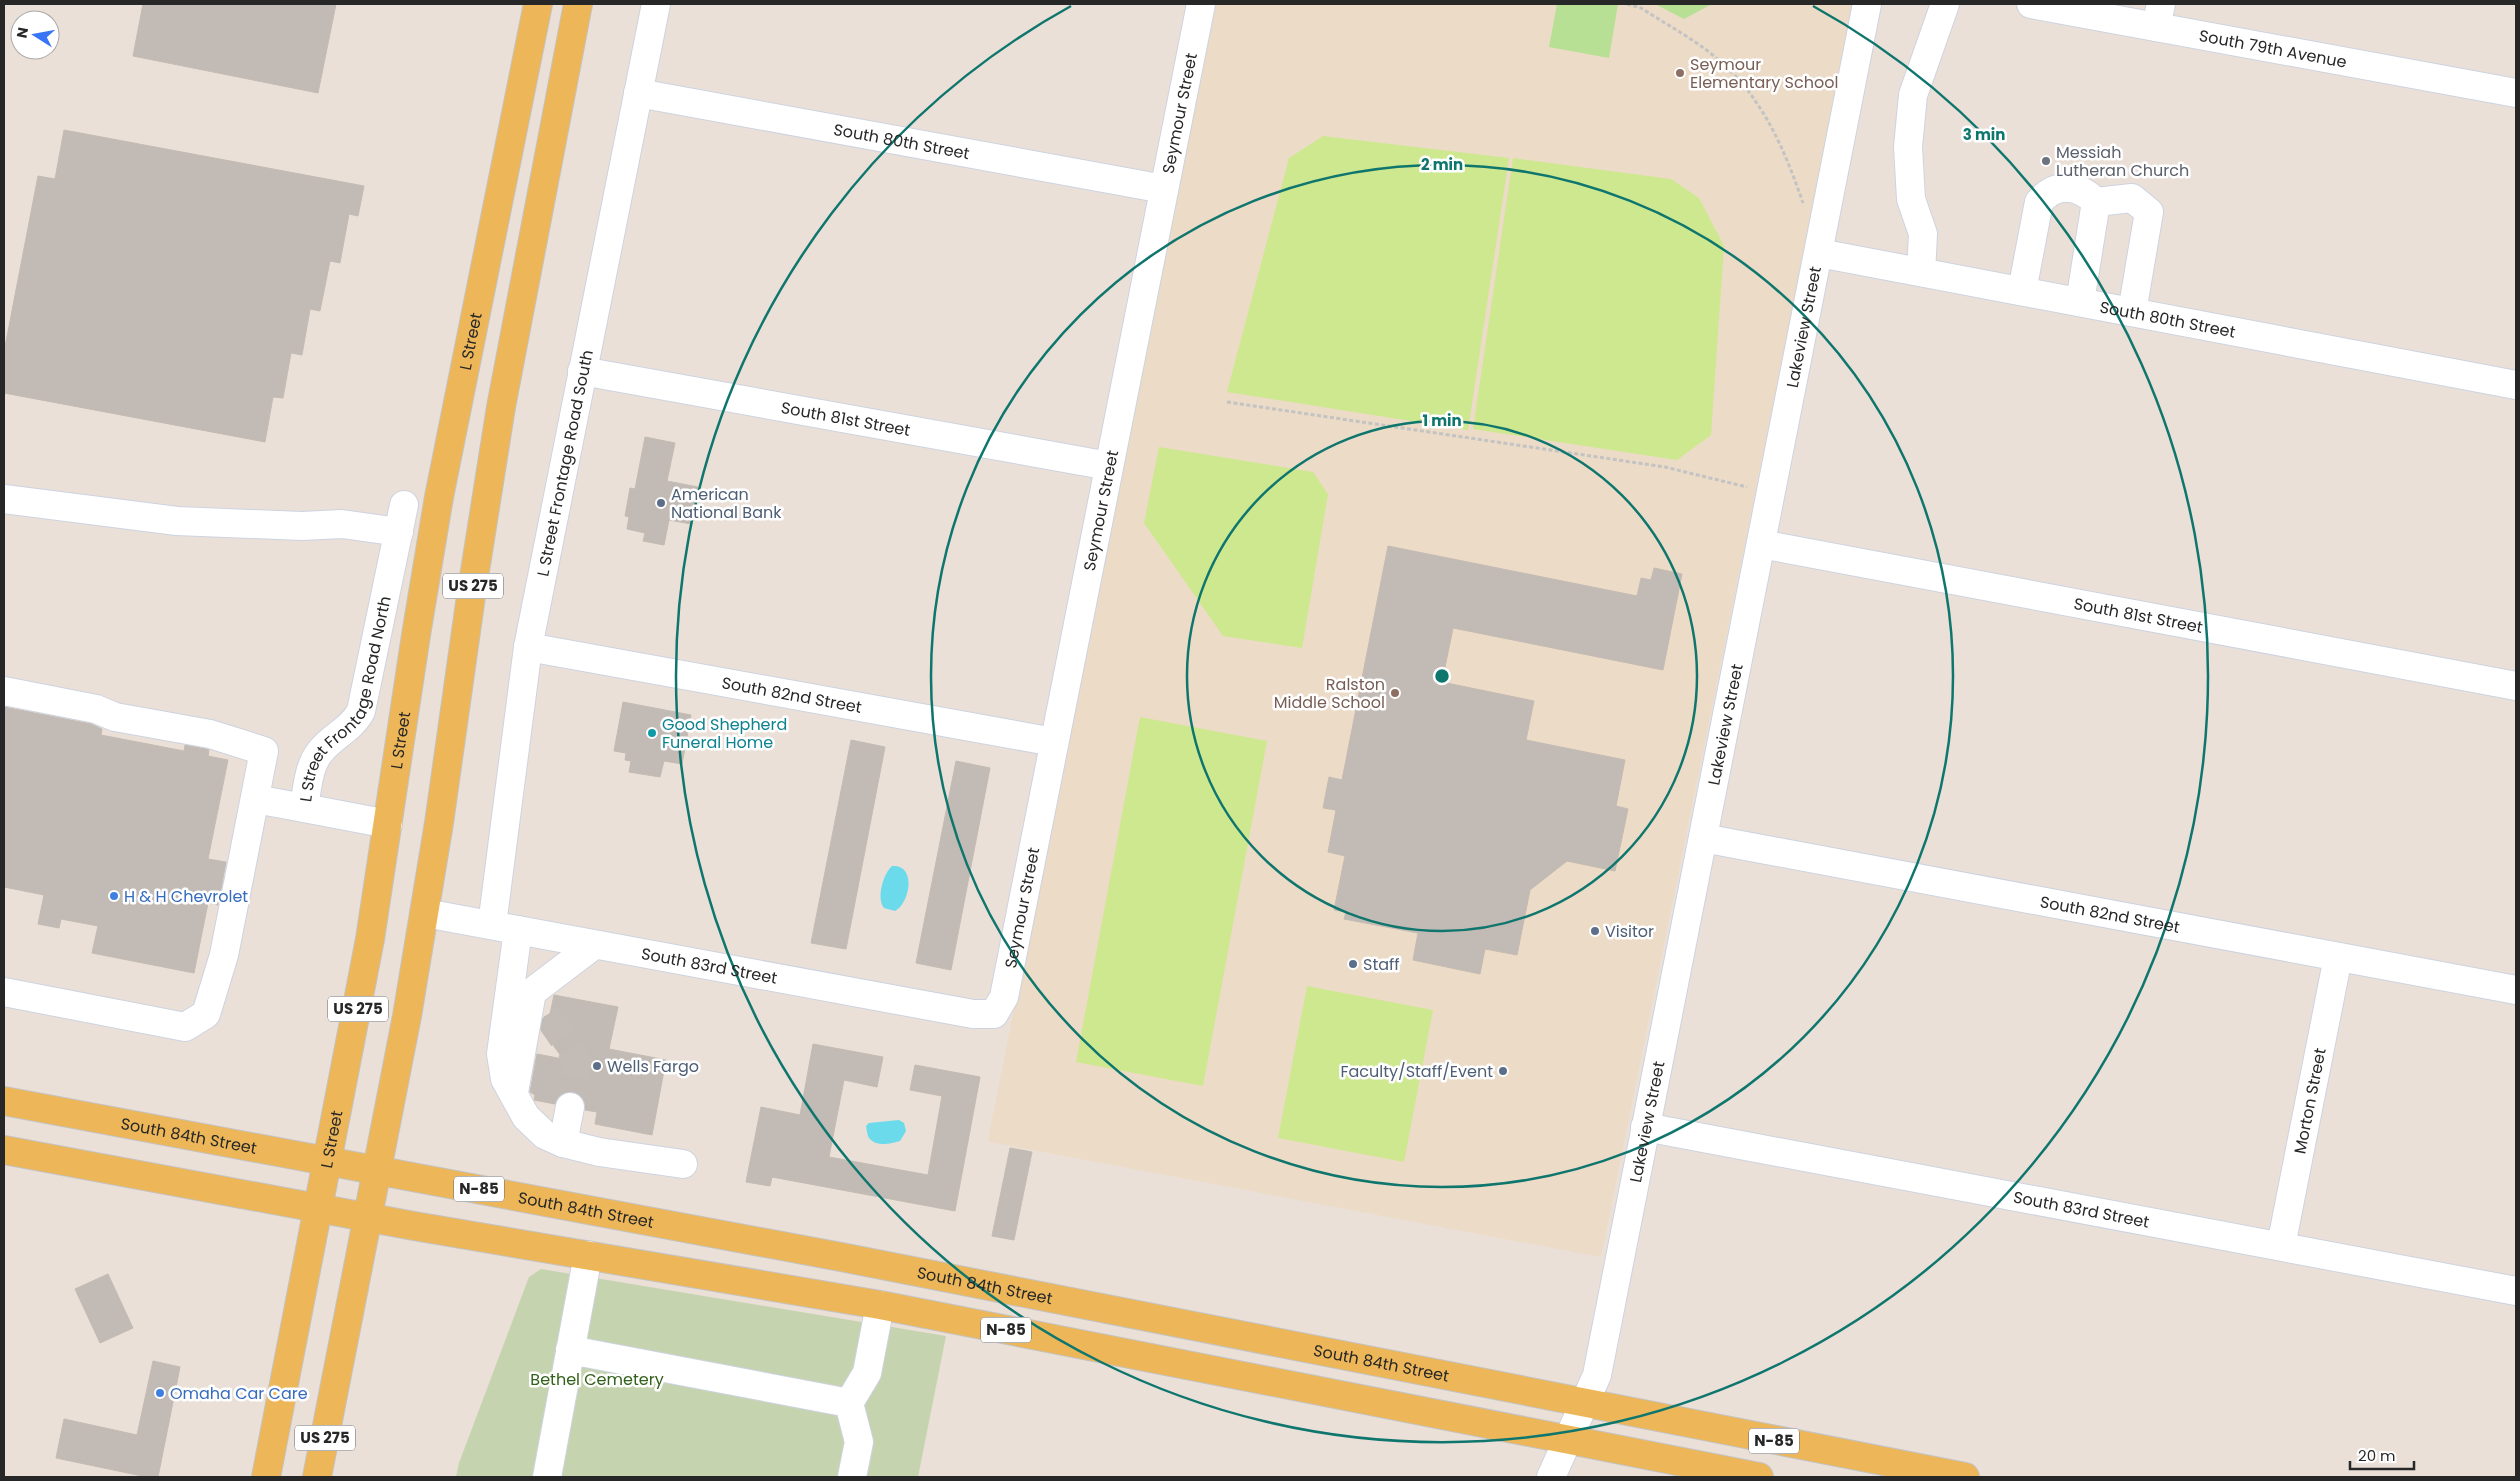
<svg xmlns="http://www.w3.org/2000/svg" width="2520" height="1481" viewBox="0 0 2520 1481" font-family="Poppins,sans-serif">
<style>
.education{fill:#ecdbc7}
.green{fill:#b8e094}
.cemetery{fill:#c6d3af}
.pitch{fill:#cee890}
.water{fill:#6bdaeb}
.building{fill:#c2bab5;stroke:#c4bbb2}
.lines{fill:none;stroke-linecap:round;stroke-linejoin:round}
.minor-tunnel{stroke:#c3bbb5;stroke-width:28;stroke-dasharray:28 14;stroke-linecap:butt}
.minor-casing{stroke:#cdd3e0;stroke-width:30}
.major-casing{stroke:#c3c3c3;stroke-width:30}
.path{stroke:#c3c3c3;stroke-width:3;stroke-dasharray:4 2.5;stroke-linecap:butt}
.minor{stroke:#fff;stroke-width:28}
.major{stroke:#edb759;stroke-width:28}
.ring{fill:none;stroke:#0f766e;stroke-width:2.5}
.education-dot{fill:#8d6e63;stroke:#fff;stroke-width:2}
.worship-dot{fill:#6b7280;stroke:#fff;stroke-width:2}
.service-dot{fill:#5c6f8a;stroke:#fff;stroke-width:2}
.culture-dot{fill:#0f9aa8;stroke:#fff;stroke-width:2}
.shop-dot{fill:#3f7fe0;stroke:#fff;stroke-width:2}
.labels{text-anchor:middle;stroke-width:5;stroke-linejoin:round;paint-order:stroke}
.shield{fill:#fff;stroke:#686868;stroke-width:1}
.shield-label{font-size:15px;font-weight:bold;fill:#272727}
.street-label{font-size:16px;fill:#272727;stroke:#fff}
.education-label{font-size:16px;fill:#785e54;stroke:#fff;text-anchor:start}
.worship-label{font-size:16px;fill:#5b616d;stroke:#fff;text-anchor:start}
.service-label{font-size:16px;fill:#4e5e75;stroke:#fff;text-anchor:start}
.culture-label{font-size:16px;fill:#0d838f;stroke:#fff;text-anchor:start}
.shop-label{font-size:16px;fill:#366cbe;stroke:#fff;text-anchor:start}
.park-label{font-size:16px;fill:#32611a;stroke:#fff}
.centre{fill:#0f766e;stroke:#fff;stroke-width:2.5}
.ring-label{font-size:15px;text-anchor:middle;font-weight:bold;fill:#0f766e;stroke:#fff;stroke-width:5;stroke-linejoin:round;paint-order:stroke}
</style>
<rect width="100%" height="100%" fill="#eae0d8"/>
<path class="education" d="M1215 4H1854L1601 1257 990 1142 988 1139Z"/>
<path class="green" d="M1557 4H1618L1609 58 1549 47Z
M1655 4H1712L1684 19Z"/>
<path class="cemetery" d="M541 1269 946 1336 918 1477H456L459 1463 529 1277Z"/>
<path class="pitch" d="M1323 136 1509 158 1468 430 1227 392 1289 158Z
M1513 158 1671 179 1699 198 1724 246 1711 435 1677 460 1473 429Z
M1159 447 1313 472 1328 494 1302 648 1223 636 1144 523Z
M1140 717 1267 741 1203 1086 1076 1062Z
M1307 986 1433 1010 1404 1162 1278 1138Z"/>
<path class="water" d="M892 866C917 864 910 903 895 911L884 908C876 899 883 874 892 866Z
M899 1120 904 1123 906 1131 900 1141C891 1144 876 1147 869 1138 867 1135 867 1130 866 1126L869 1123Z"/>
<path class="building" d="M143 4H336L318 93 133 56Z
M64 130 364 186 358 216 349 214 340 263 330 261 320 311 310 309 302 355 291 353 283 398 273 397 265 442 4 393V352L38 176 55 179Z
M645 437 675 443 667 481 698 487 691 524 669 520 664 545 643 541 645 533 627 529 629 517 625 516 630 488 635 489Z
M1388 546 1637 596 1641 578 1651 580 1654 568 1682 574 1663 670 1453 628 1442 682 1534 701 1526 740 1625 760 1616 806 1628 809 1615 871 1567 861 1530 890 1517 955 1485 949 1480 974 1413 960 1418 933 1344 919 1346 912 1334 910 1345 856 1328 852 1336 810 1323 808 1329 777 1342 780Z
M623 702 691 715 682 764 664 761 660 777 629 772 631 761 625 760 626 753 614 751Z
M4 707 91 724 102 729 101 735 184 751 185 745 206 749 209 750 208 756 228 760 208 859 226 862 218 905 208 903 194 973 92 953 98 926 61 919 59 928 38 924 44 895 4 887Z
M851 740 885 747 846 949 811 943Z
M956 761 990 768 951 970 916 963Z
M554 995 618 1007 609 1049 666 1060 652 1135 595 1124 597 1112 585 1110V1101L581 1096 573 1092H564L559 1096 555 1104 534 1100 535 1095 530 1092 537 1054 563 1059 541 1028 548 1024 544 1017 550 1014Z
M813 1044 883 1057 877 1087 844 1080 829 1157 928 1175 942 1096 910 1090 915 1065 980 1077 955 1211 772 1177 770 1186 746 1182 761 1107 800 1115Z
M1010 1148 1032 1152 1014 1240 992 1236Z
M108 1274 133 1328 100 1343 75 1289Z
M153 1361 180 1367 158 1477H147L56 1458 64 1419 137 1435Z"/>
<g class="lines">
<path class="minor-tunnel" d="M547 1015 571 1050 577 1063 570 1107"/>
<g class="minor-casing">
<g id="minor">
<path id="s1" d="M2031 4 2516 93"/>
<path d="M2156 27 2161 4"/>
<path id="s2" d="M638 93 1164 189"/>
<path d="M2096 202 2132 198 2149 212 2132 312"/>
<path id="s3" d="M1819 253 2516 385"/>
<path d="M1921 272 1923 234 1911 199 1908 147 1913 95 1945 4"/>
<path d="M2022 291 2039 202C2056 182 2078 184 2096 202L2080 302"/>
<path id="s4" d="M582 371 1109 466"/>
<path d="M4 499 177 521 302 526 342 524 399 532"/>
<path id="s5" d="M1761 544 2516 686"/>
<path id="s6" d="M528 647 1054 742"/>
<path d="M4 691 96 709 115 717 210 734 264 751 224 955 206 1014 185 1027 4 992"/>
<path d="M255 799 304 808"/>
<path id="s7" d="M388 824 304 808C307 790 308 767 320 752 332 736 351 730 361 711L404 505"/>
<path id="s8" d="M1703 838 2516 990"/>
<path id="s9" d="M425 913 973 1014H994L1004 997 1201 4"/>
<path id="s10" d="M492 925 528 647 656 4"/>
<path d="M518 930 501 1054 505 1079 526 1117 545 1135 563 1143 599 1152 683 1164"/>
<path d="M514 1092 532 992 594 945"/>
<path id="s11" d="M1645 1127 2516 1291"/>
<path d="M563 1143 570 1107"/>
<path id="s12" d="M2281 1246 2338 957"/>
<path d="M570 1350 849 1403 859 1442 852 1477"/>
<path d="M849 1403 867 1373 880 1305"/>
<path d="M547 1477 588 1255"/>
<path id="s13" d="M1551 1477 1597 1375 1867 4"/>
</g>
</g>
<g class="major-casing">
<g id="major">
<path id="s14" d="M4 1101 841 1257 1965 1477"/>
<path d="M4 1150 414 1226 880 1305 1759 1477"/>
<path id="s15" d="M266 1477 370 939 416 635 439 497 538 4"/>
<path d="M317 1477 407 1016 439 823 471 596 501 407 578 4"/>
</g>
</g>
<path class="path" d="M1627 4 1641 8C1667 25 1698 41 1721 62 1764 100 1785 151 1803 203
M1227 402 1665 467 1747 487"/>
<use href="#minor" class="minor"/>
<use href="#major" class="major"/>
</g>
<g class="ring">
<circle cx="1442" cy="676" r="255"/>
<circle cx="1442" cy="676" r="511"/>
<path d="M1813 6A766 766 0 1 1 1071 6"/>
</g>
<g class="education-dot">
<circle cx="1680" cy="73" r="5"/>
<circle cx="1395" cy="693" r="5"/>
</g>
<circle class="worship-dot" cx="2046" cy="161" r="5"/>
<g class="service-dot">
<circle cx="661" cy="503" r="5"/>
<circle cx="1595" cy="931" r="5"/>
<circle cx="1353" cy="964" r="5"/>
<circle cx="597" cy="1066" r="5"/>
<circle cx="1503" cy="1071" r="5"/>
</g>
<circle class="culture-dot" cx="652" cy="733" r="5"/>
<g class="shop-dot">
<circle cx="114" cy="896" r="5"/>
<circle cx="160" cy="1393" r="5"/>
</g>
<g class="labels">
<g class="shield">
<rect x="443" y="573.5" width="60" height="25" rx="4"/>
<rect x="328" y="996.5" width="60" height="25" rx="4"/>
<rect x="454" y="1176.5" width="50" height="25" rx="4"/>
<rect x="981" y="1317.5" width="50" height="25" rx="4"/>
<rect x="295" y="1425.5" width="60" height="25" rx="4"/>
<rect x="1749" y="1428.5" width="50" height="25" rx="4"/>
</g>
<g class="shield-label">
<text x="473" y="591">US 275</text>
<text x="358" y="1014">US 275</text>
<text x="479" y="1194">N-85</text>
<text x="1006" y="1335">N-85</text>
<text x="325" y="1443">US 275</text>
<text x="1774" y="1446">N-85</text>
</g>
<g class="street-label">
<text dy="6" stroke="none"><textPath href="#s1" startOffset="246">South 79th Avenue</textPath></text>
<text dy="6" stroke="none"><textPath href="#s9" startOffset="1499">Seymour Street</textPath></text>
<text dy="6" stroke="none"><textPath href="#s2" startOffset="268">South 80th Street</textPath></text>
<text dy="6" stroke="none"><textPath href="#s3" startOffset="355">South 80th Street</textPath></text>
<text dy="6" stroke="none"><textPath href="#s13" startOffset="1180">Lakeview Street</textPath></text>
<text dy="6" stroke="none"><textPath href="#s15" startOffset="1154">L Street</textPath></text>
<text dy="6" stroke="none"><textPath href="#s4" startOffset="268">South 81st Street</textPath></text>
<text dy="6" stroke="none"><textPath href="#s10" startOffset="468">L Street Frontage Road South</textPath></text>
<text dy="6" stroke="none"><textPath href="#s9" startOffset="1094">Seymour Street</textPath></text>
<text dy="6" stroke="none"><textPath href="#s5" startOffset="384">South 81st Street</textPath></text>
<text dy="6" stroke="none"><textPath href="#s6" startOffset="268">South 82nd Street</textPath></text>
<text dy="6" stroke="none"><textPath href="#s7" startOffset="206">L Street Frontage Road North</textPath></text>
<text dy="6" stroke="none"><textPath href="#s13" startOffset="775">Lakeview Street</textPath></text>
<text dy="6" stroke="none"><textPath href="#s15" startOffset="749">L Street</textPath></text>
<text dy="6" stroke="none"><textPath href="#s9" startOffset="689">Seymour Street</textPath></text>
<text dy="6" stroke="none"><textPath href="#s8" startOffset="414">South 82nd Street</textPath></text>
<text dy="6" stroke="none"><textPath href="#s9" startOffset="289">South 83rd Street</textPath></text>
<text dy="6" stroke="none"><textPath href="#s12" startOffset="148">Morton Street</textPath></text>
<text dy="6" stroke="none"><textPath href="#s13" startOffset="370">Lakeview Street</textPath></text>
<text dy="6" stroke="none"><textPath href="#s14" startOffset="188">South 84th Street</textPath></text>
<text dy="6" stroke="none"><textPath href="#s15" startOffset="344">L Street</textPath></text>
<text dy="6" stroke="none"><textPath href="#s11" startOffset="444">South 83rd Street</textPath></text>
<text dy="6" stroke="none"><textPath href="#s14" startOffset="592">South 84th Street</textPath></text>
<text dy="6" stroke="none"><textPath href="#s14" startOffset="998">South 84th Street</textPath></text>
<text dy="6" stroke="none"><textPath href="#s14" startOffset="1402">South 84th Street</textPath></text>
</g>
<g class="education-label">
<text x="1690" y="70">Seymour<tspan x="1690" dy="18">Elementary School</tspan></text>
<text x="1385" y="690" text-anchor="end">Ralston<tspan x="1385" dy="18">Middle School</tspan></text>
</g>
<g class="worship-label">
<text x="2056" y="158">Messiah<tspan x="2056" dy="18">Lutheran Church</tspan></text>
</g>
<g class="service-label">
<text x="671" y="500">American<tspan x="671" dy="18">National Bank</tspan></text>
<text x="1605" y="937">Visitor</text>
<text x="1363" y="970">Staff</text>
<text x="607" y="1072">Wells Fargo</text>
<text x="1493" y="1077" text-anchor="end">Faculty/Staff/Event</text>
</g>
<g class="culture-label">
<text x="662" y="730">Good Shepherd<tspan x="662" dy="18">Funeral Home</tspan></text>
</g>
<g class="shop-label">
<text x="124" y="902">H &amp; H Chevrolet</text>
<text x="170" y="1399">Omaha Car Care</text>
</g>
<g class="park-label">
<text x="597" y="1385">Bethel Cemetery</text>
</g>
</g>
<circle cx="1442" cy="676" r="8" class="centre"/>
<g class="ring-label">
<text x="1984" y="140">3 min</text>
<text x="1442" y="170">2 min</text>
<text x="1442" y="426">1 min</text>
</g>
<rect width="2520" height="1481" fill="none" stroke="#272727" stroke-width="10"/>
<g transform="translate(35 35) rotate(281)"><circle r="24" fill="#ffffff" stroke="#a9a9a9"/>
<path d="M0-4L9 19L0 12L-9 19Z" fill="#3875f6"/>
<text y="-8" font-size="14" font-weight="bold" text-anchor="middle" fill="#272727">N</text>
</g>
<path d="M2350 1461v8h64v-8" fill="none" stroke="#272727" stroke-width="2.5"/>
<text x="2358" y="1461" font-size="15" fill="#272727" stroke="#ffffff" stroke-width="4" paint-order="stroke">20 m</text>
</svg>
